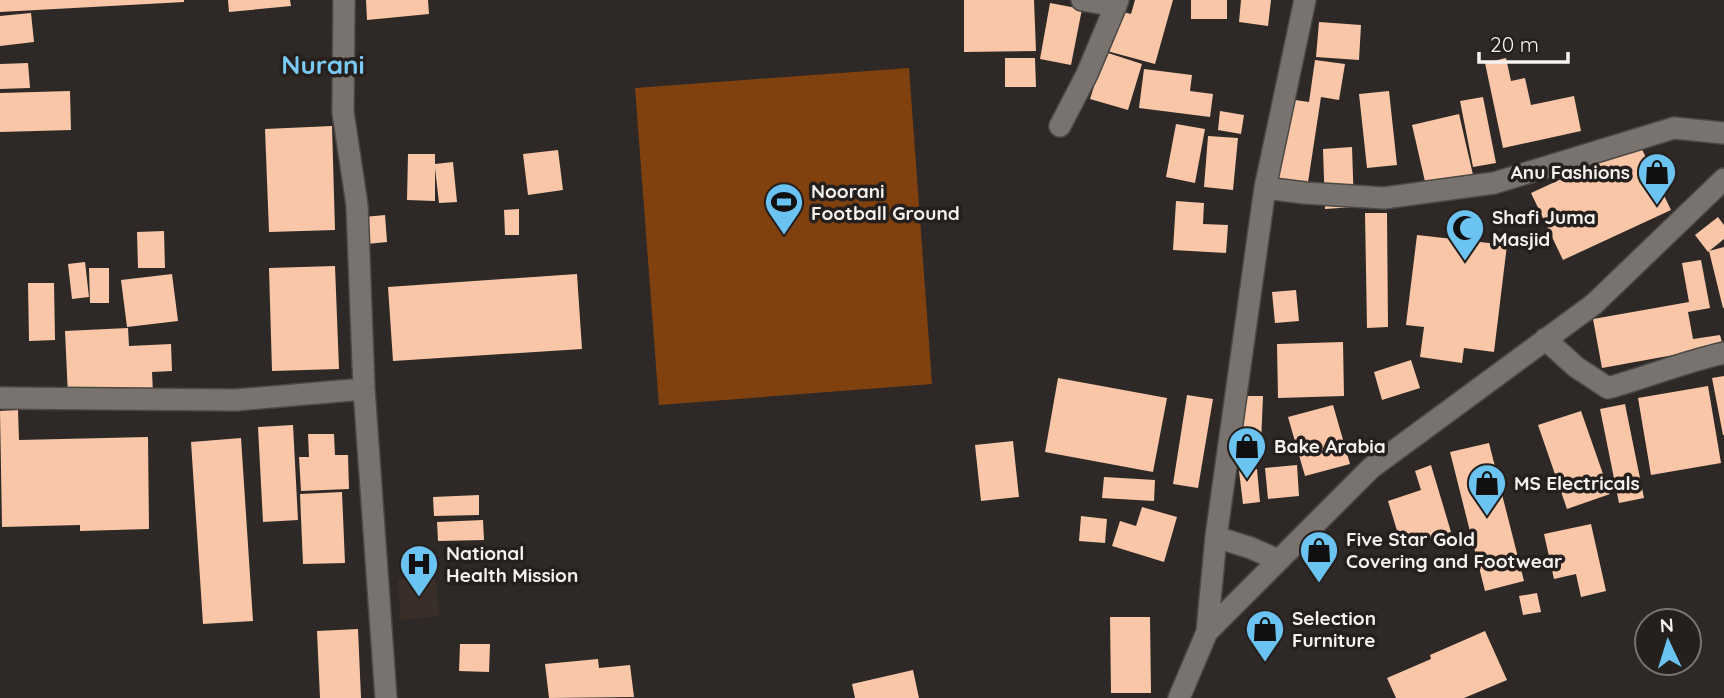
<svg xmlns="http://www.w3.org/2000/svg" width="1724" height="698" viewBox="0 0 1724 698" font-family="Quicksand,sans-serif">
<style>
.built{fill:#3a2f28}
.green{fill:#80410f}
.building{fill:#f9c6a7}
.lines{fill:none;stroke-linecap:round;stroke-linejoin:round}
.minor-casing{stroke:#4c4845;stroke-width:24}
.minor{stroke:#79736f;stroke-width:21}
.labels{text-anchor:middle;stroke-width:7;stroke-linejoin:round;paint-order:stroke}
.poi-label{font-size:19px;font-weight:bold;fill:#f5f2f0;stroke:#25201d;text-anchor:start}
.district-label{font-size:26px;font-weight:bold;fill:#79cbf5;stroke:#25201d}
</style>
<rect width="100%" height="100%" fill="#2e2926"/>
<path class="built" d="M398 579H436L439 616 401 620Z"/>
<path class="green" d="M909 68 932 384 659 405 635 88Z"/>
<path class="building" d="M0 0H184V2L0 12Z
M228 0H290L291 6 229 12Z
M366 0H428L429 14 367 20Z
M964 0H1034L1036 51 964 52Z
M1135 0H1173L1155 64 1107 51 1119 11 1131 14Z
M1191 0H1227V19H1191Z
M1241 0H1271L1268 26 1239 22Z
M1050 3 1082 9 1071 65 1040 59Z
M31 13 34 42 0 46V16Z
M1319 22 1361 25 1359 60 1316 57Z
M1105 52 1142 64 1128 110 1090 99Z
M1005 58H1035L1036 87H1005Z
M1506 58 1511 81 1525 78 1531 105 1574 96 1581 131 1503 148 1485 63Z
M1315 60 1345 64 1339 100 1321 97 1307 189 1275 184 1288 99 1309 102Z
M28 63 30 88 0 89V64Z
M1144 69 1192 75 1190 91 1213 94 1210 117 1139 108Z
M70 91 71 130 0 132V93Z
M1389 91 1397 165 1367 168 1359 94Z
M1483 97 1496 163 1473 167 1460 101Z
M1220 111 1244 115 1241 134 1218 130Z
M1459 114 1476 188 1429 199 1412 125Z
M1176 124 1205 129 1195 183 1166 177Z
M332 126 335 230 269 232 265 129Z
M1208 136 1238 138 1233 190 1204 187Z
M1639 143 1671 210 1563 260 1531 193Z
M1352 147 1354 207 1325 209 1323 149Z
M558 150 563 190 528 195 523 154Z
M408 154H435V164L453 162 457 202 439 203 435 168V201L407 200Z
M1176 201 1204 203 1203 224 1228 225 1226 253 1173 250Z
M519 209V235H505L504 210Z
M1365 213H1387L1388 327 1367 328Z
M385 215 387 242 367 244 364 217Z
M1718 217 1724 225V239L1708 252 1695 235Z
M164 231 165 268H138L137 232Z
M1417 235 1507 245 1494 352 1464 348 1462 363 1420 357 1424 327 1406 325Z
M1724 247V308H1723L1709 251Z
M1701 260 1710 308 1688 312 1693 339 1720 335 1723 346 1602 368 1593 319 1689 302 1682 263Z
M85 262 89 297 72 299 68 264Z
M335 266 339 369 272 371 269 268Z
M89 268H109V303H90Z
M172 274 178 321 127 327 121 280Z
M577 274 582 349 393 361 388 287Z
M28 283H54L55 340 29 341Z
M1296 290 1299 321 1275 323 1272 292Z
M128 328 129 346 171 344 172 371 152 372 153 393 68 396 65 331Z
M1343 342 1344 396 1278 398 1277 344Z
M1411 360 1420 388 1382 400 1374 372Z
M1724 376V435H1723L1712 378Z
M1058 378 1167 398 1153 472 1045 452Z
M1708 386 1721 463 1651 475 1638 398Z
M1187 395 1213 399 1198 488 1173 484Z
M1241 396H1263L1261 443H1240Z
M1625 404 1644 498 1619 503 1600 409Z
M1333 405 1350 464 1305 476 1288 417Z
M18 410 19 440 148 437 149 529 80 531V525L2 527 0 411Z
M1581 411 1610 494 1567 509 1538 425Z
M293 425 298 520 263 522 258 427Z
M308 434H334L335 455H348L349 489 301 491 299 457H309Z
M241 438 253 621 203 624 191 442Z
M1013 441 1019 497 981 501 975 445Z
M1489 443 1524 581 1485 591 1450 452Z
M1297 465 1299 496 1268 499 1265 468Z
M1431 465 1451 532 1402 547 1388 501 1421 490 1415 471Z
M1257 469 1260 502 1243 504 1239 471Z
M1104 477 1155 480 1154 501 1102 498Z
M342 492 345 563 303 564 300 494Z
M479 495V515L434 516 433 497Z
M1142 507 1177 517 1164 562 1112 546 1120 521 1136 526Z
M1081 516 1107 519 1105 543 1079 541Z
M483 520 484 540 438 541 437 522Z
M1591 524 1606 591 1581 597 1576 574 1554 579 1544 534Z
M1537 593 1541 612 1523 615 1519 596Z
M1110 617H1150L1151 693H1111Z
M358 629 361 698H320L317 631Z
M1485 631 1507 680 1464 698H1396L1387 678 1431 659 1430 655Z
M460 644H490L489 672 459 671Z
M598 659 599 668 630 665 634 697 549 698 545 664Z
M913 670 919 698H855L852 684Z"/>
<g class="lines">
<g class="minor-casing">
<path id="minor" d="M344 0 343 112 357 205 364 389 386 698
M1082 0 1116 6
M1060 126 1087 74 1118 0
M1265 188 1305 193 1384 198 1494 183 1674 128 1724 133
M1545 339 1576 367 1608 388C1647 377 1684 362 1724 353
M0 398 236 400 364 389
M1216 537 1251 548 1278 560
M1207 632 1216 537 1265 188 1305 0
M1179 698 1207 632 1371 468 1594 304 1724 179"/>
</g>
<use href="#minor" class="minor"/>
</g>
<defs>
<g id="shop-pin" transform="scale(2.0125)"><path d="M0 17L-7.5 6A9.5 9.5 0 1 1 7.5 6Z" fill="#6ac3f1" stroke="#25201d"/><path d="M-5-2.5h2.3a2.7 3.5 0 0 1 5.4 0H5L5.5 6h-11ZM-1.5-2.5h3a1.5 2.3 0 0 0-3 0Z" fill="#111"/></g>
<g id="stadium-pin" transform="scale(2.0125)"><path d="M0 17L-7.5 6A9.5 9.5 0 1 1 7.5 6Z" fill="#6ac3f1" stroke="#25201d"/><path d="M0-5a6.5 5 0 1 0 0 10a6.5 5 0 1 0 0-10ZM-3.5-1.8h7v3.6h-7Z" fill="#111"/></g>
<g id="mosque-pin" transform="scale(2.0125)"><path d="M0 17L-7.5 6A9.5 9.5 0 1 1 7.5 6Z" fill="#6ac3f1" stroke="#25201d"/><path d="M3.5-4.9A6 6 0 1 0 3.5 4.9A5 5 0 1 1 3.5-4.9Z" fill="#111"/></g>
<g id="hospital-pin" transform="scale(2.0125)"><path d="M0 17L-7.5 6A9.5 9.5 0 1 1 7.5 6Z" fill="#6ac3f1" stroke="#25201d"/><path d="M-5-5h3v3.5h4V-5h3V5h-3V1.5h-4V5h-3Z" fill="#111"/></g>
</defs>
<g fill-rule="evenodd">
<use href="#shop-pin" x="1657" y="172"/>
<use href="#stadium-pin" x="784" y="202"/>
<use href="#mosque-pin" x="1465" y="228"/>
<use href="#shop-pin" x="1247" y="446"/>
<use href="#shop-pin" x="1487" y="483"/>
<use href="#shop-pin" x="1319" y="550"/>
<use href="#hospital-pin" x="419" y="564"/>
<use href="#shop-pin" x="1265" y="629"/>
</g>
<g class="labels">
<g class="poi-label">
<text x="1630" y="179" text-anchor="end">Anu Fashions</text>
<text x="811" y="198">Noorani<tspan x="811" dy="22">Football Ground</tspan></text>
<text x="1492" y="224">Shafi Juma<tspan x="1492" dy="22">Masjid</tspan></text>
<text x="1274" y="453">Bake Arabia</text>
<text x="1514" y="490">MS Electricals</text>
<text x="1346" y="546">Five Star Gold<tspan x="1346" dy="22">Covering and Footwear</tspan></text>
<text x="446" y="560">National<tspan x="446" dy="22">Health Mission</tspan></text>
<text x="1292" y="625">Selection<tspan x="1292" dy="22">Furniture</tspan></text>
</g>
<g class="district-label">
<text x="323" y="74">Nurani</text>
</g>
</g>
<g transform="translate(1668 642) rotate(356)"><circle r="33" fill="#25201d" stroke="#787471" stroke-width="2"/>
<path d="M0-5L12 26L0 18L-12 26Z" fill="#6ac3f1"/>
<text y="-10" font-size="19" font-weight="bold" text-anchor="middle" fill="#f5f2f0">N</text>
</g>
<path d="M1479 52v10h89v-10" fill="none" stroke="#f5f2f0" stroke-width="3.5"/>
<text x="1490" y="52" font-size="21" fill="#f5f2f0" stroke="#25201d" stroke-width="5" paint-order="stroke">20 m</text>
</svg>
